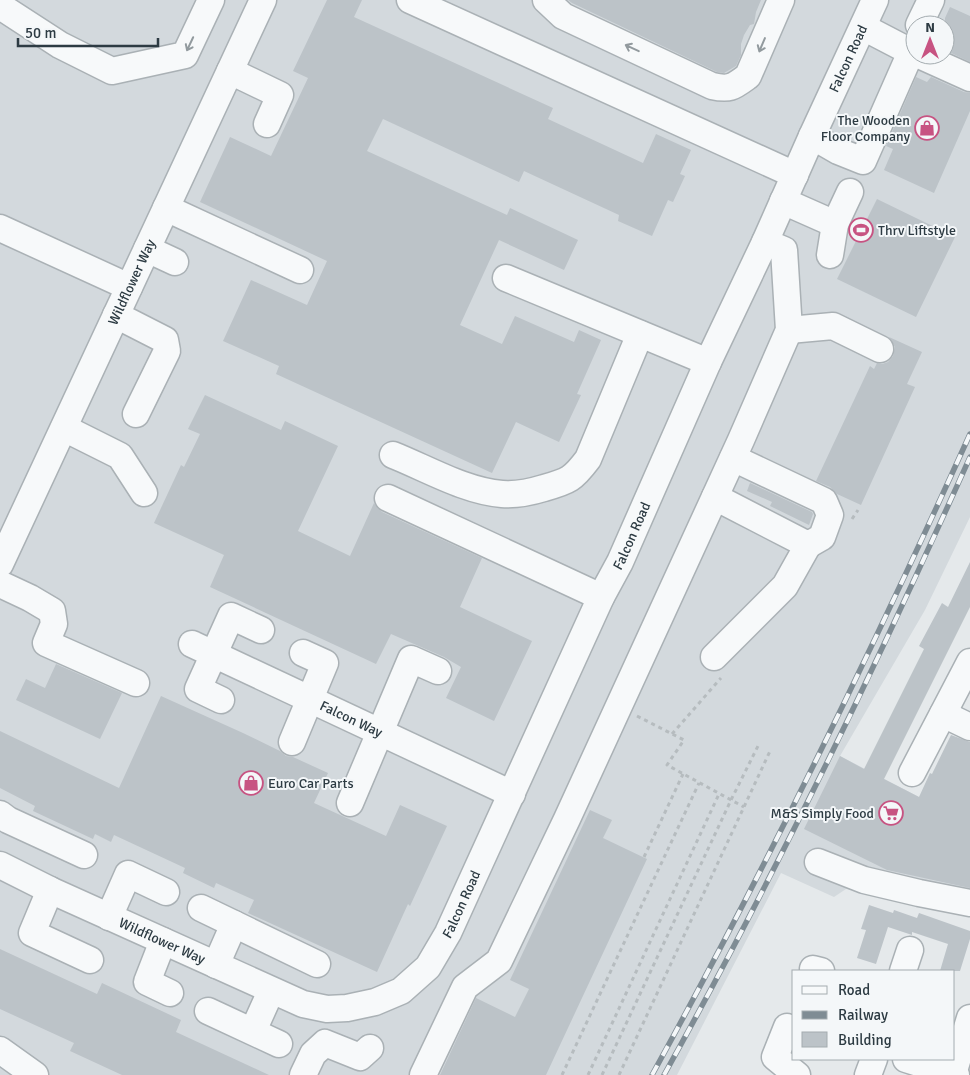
<svg xmlns="http://www.w3.org/2000/svg" width="970" height="1075" viewBox="0 0 970 1075" font-family="Signika,sans-serif">
<style>
.built{fill:#d3d9dd;fill-rule:evenodd}
.building{fill:#bcc3c8}
.lines{fill:none;stroke-linecap:round;stroke-linejoin:round}
.minor-casing{stroke:#aab1b5;stroke-width:29}
.path{stroke:#b6bcbf;stroke-width:3;stroke-dasharray:4 4;stroke-linecap:butt}
.minor{stroke:#f7f9fa;stroke-width:26}
.rail-casing{stroke:#7f8c94;stroke-width:5.5}
.rail{stroke:#f4f7f9;stroke-width:4;stroke-dasharray:11;stroke-linecap:butt}
.oneway{stroke:#929a9e}
.labels{text-anchor:middle;stroke-width:4;stroke-linejoin:round;paint-order:stroke}
.street-label{font-size:14px;fill:#2d3b43;stroke:#f4f7f9}
.poi-label{font-size:14px;fill:#2d3b43;stroke:#f4f7f9;text-anchor:end}
</style>
<rect width="100%" height="100%" fill="#e5e9eb"/>
<path class="built" d="M0 0H970V517L925 610 840 756 919 797 970 792V910L943 903 846 889 834 897 781 873 677 1075H0ZM915 25H945V55H915Z"/>
<path class="building" d="M327 0H362L354 17 553 108 548 119 643 163 656 134 691 150 680 174 685 176 673 202 668 200 652 236 618 221 619 215 524 171 519 182 383 119 367 151 507 215 510 208 578 240 564 270 499 240 460 325 502 344 515 316 574 342 579 330 601 340 577 394 581 395 559 442 516 422 492 473 276 374 279 366 223 341 251 280 307 305 327 261 200 202 230 137 271 156 308 78 293 71Z
M568 0H761L756 12 754 24 750 25 744 35 741 44V55L736 66 724 73 717 72 572 3Z
M950 7 970 16V62L945 50V18Z
M916 77 927 82 931 77 964 92 970 93V111L934 193 884 170 893 149 886 146Z
M877 199 955 237 916 317 837 279Z
M889 337 922 352 907 384 915 387 861 505 837 494 830 487 816 481 870 366 874 369 877 363 882 364 888 362 893 356 895 347Z
M205 395 281 430 285 421 338 446 298 531 350 556 374 503 382 512 482 558 460 607 532 641 494 721 446 698 461 667 444 657 391 634 376 664 210 587 224 555 154 523 181 465 184 467 200 434 188 429Z
M750 483 812 512 813 514 809 525 770 506 772 502 747 491Z
M970 562V607L884 779 919 797 930 773 932 774 951 735 970 742V888L887 870 804 829 840 756 864 769 924 649 919 646 942 603 948 607Z
M56 664 122 693 100 739 16 700 26 679 45 688Z
M161 696 243 733 280 751 286 756 293 757 328 773 314 803 386 836 400 805 447 826 410 906 408 904 377 972 248 913 254 900 216 883 214 888 183 873 185 868 114 835 111 842 95 834 93 839 33 811 35 806 0 788V731L119 788Z
M590 810 612 820 603 838 647 859 546 1075H440L476 998 515 1017 529 989 510 980Z
M869 905 893 913 894 910 917 918 919 913 970 931V939L960 971H940L948 944 912 932V935L888 927 876 964 857 958 866 930 861 929Z
M0 949 97 994 102 983 181 1020 176 1032 269 1075H122L70 1051 74 1043 0 1009Z"/>
<g class="lines">
<g class="minor-casing">
<g id="minor">
<path d="M410 0 795 175"/>
<path d="M546 0 563 16 712 86C730 90 733 87 748 76L781 0"/>
<path d="M0 6 60 45 112 71 185 55 211 0"/>
<path d="M919 25 931 0"/>
<path d="M919 55 970 78"/>
<path d="M230 71 280 95 267 124"/>
<path d="M812 136 838 151 863 161 911 52 863 27"/>
<path d="M783 201 835 224"/>
<path d="M166 208 300 270"/>
<path d="M0 228 129 287"/>
<path d="M147 249 175 262"/>
<path d="M830 255 835 224 850 192"/>
<path d="M506 278 708 362"/>
<path d="M116 315 165 340 167 351 136 414"/>
<path d="M789 330 833 326 880 349"/>
<path d="M64 428 120 456 144 493"/>
<path d="M393 455C428 469 465 491 502 494 516 495 531 492 544 488 569 481 573 479 588 459L640 334"/>
<path d="M715 497 808 545 822 537 830 515 824 501 733 458"/>
<path d="M388 498 601 597"/>
<path id="s1" d="M0 564 263 0"/>
<path d="M0 584 30 598 52 611 54 624 46 643 136 683"/>
<path id="s2" d="M192 644 512 794"/>
<path d="M714 657 785 586 808 545"/>
<path d="M221 700 198 689 231 616 261 630"/>
<path d="M943 714 970 727"/>
<path d="M292 742 325 663 303 653"/>
<path d="M912 773 970 662"/>
<path d="M350 803 411 659 438 671"/>
<path d="M0 814 8 820 84 855"/>
<path d="M818 862 864 880 919 893 970 903"/>
<path id="s3" d="M0 865 50 890 303 1004 327 1009 347 1008 375 1002 401 991 428 967 448 933 601 597 620 562 708 362 765 242 812 136 875 0"/>
<path d="M50 890 32 933 90 960"/>
<path d="M201 908 317 964"/>
<path d="M109 917 128 874 166 892"/>
<path d="M163 941 147 982 170 993"/>
<path d="M216 965 234 924"/>
<path d="M813 969 821 971"/>
<path d="M903 971 910 950"/>
<path d="M208 1011 279 1044"/>
<path d="M787 1027 775 1057 797 1075"/>
<path d="M253 1031 271 991"/>
<path d="M0 1050 35 1075"/>
<path d="M906 1059 956 1075"/>
<path d="M953 1074 970 1018"/>
<path d="M303 1075 313 1054 325 1043 360 1057 370 1048"/>
<path d="M423 1075 465 987 499 961 567 819 741 440 789 330 784 250 765 242"/>
<path d="M868 1075 874 1059"/>
</g>
</g>
<path class="path" d="M852 519 858 510
M637 716 684 740 667 765 744 807
M672 734 721 678
M644 857 683 774
M562 1075 699 783
M588 1075 719 794
M602 1075 731 800 759 744
M619 1075 771 749"/>
<use href="#minor" class="minor"/>
<g class="rail-casing">
<path id="rail" d="M652 1075C767 866 872 651 970 434
M664 1075C776 874 876 667 970 457"/>
</g>
<use href="#rail" class="rail"/>
</g>
<defs><path id="oneway-shaft" d="M-6 0H5M1.5-3L5.5 0L1.5 3" fill="none" stroke-width="1.6" stroke-linecap="round" stroke-linejoin="round" transform="scale(1.25)"/></defs>
<g class="oneway">
<use href="#oneway-shaft" transform="translate(190 44) rotate(115)"/>
<use href="#oneway-shaft" transform="translate(762 45) rotate(113)"/>
<use href="#oneway-shaft" transform="translate(632 48) rotate(-155)"/>
</g>
<defs>
<g id="shop-ring" transform="scale(1.25)"><circle r="9.5" fill="#f4f7f9" stroke="#c75382" stroke-width="1.5"/><path d="M-5-2.5h2.3a2.7 3.5 0 0 1 5.4 0H5L5.5 6h-11ZM-1.5-2.5h3a1.5 2.3 0 0 0-3 0Z" fill="#c75382"/></g>
<g id="stadium-ring" transform="scale(1.25)"><circle r="9.5" fill="#f4f7f9" stroke="#c75382" stroke-width="1.5"/><path d="M0-5a6.5 5 0 1 0 0 10a6.5 5 0 1 0 0-10ZM-3.5-1.8h7v3.6h-7Z" fill="#c75382"/></g>
<g id="supermarket-ring" transform="scale(1.25)"><circle r="9.5" fill="#f4f7f9" stroke="#c75382" stroke-width="1.5"/><path d="M-6-5.5h2.5l.6 2H6L4.5 2H-2.5L-4.4-4H-6ZM-1.5 3.2a1.3 1.3 0 1 0 .1 0ZM3 3.2a1.3 1.3 0 1 0 .1 0Z" fill="#c75382"/></g>
</defs>
<g fill-rule="evenodd">
<use href="#shop-ring" x="927" y="128"/>
<use href="#stadium-ring" x="861" y="230"/>
<use href="#shop-ring" x="251" y="783"/>
<use href="#supermarket-ring" x="891" y="813"/>
</g>
<g class="labels">
<g class="street-label">
<text dy="5" stroke="none"><textPath href="#s3" startOffset="1472">Falcon Road</textPath></text>
<text dy="5" stroke="none"><textPath href="#s1" startOffset="311">Wildflower Way</textPath></text>
<text dy="5" stroke="none"><textPath href="#s3" startOffset="948">Falcon Road</textPath></text>
<text dy="5" stroke="none"><textPath href="#s2" startOffset="176">Falcon Way</textPath></text>
<text dy="5" stroke="none"><textPath href="#s3" startOffset="542">Falcon Road</textPath></text>
<text dy="5" stroke="none"><textPath href="#s3" startOffset="179">Wildflower Way</textPath></text>
</g>
<g class="poi-label">
<text x="910" y="125">The Wooden<tspan x="910" dy="16">Floor Company</tspan></text>
<text x="878" y="235" text-anchor="start">Thrv Liftstyle</text>
<text x="268" y="788" text-anchor="start">Euro Car Parts</text>
<text x="874" y="818">M&amp;S Simply Food</text>
</g>
</g>
<rect x="792" y="970" width="162" height="90" fill="#f4f7f9" stroke="#a4acb0"/>
<rect x="802" y="986" width="25" height="8" fill="#f7f9fa" stroke="#a4acb0"/>
<text x="838" y="995" font-size="15" fill="#2d3b43">Road</text>
<rect x="802" y="1011" width="25" height="8" fill="#7f8c94" stroke="#a4acb0"/>
<text x="838" y="1020" font-size="15" fill="#2d3b43">Railway</text>
<rect x="802" y="1032" width="25" height="15" fill="#bcc3c8" stroke="#a4acb0"/>
<text x="838" y="1045" font-size="15" fill="#2d3b43">Building</text>
<g transform="translate(930 40)"><circle r="24" fill="#f4f7f9" stroke="#a4acb0"/>
<path d="M0-4L9 19L0 12L-9 19Z" fill="#c75382"/>
<text y="-8" font-size="14" font-weight="bold" text-anchor="middle" fill="#2d3b43">N</text>
</g>
<path d="M18 38v8h140v-8" fill="none" stroke="#2d3b43" stroke-width="2.5"/>
<text x="25" y="38" font-size="15" fill="#2d3b43" stroke="#f4f7f9" stroke-width="4" paint-order="stroke">50 m</text>
</svg>
